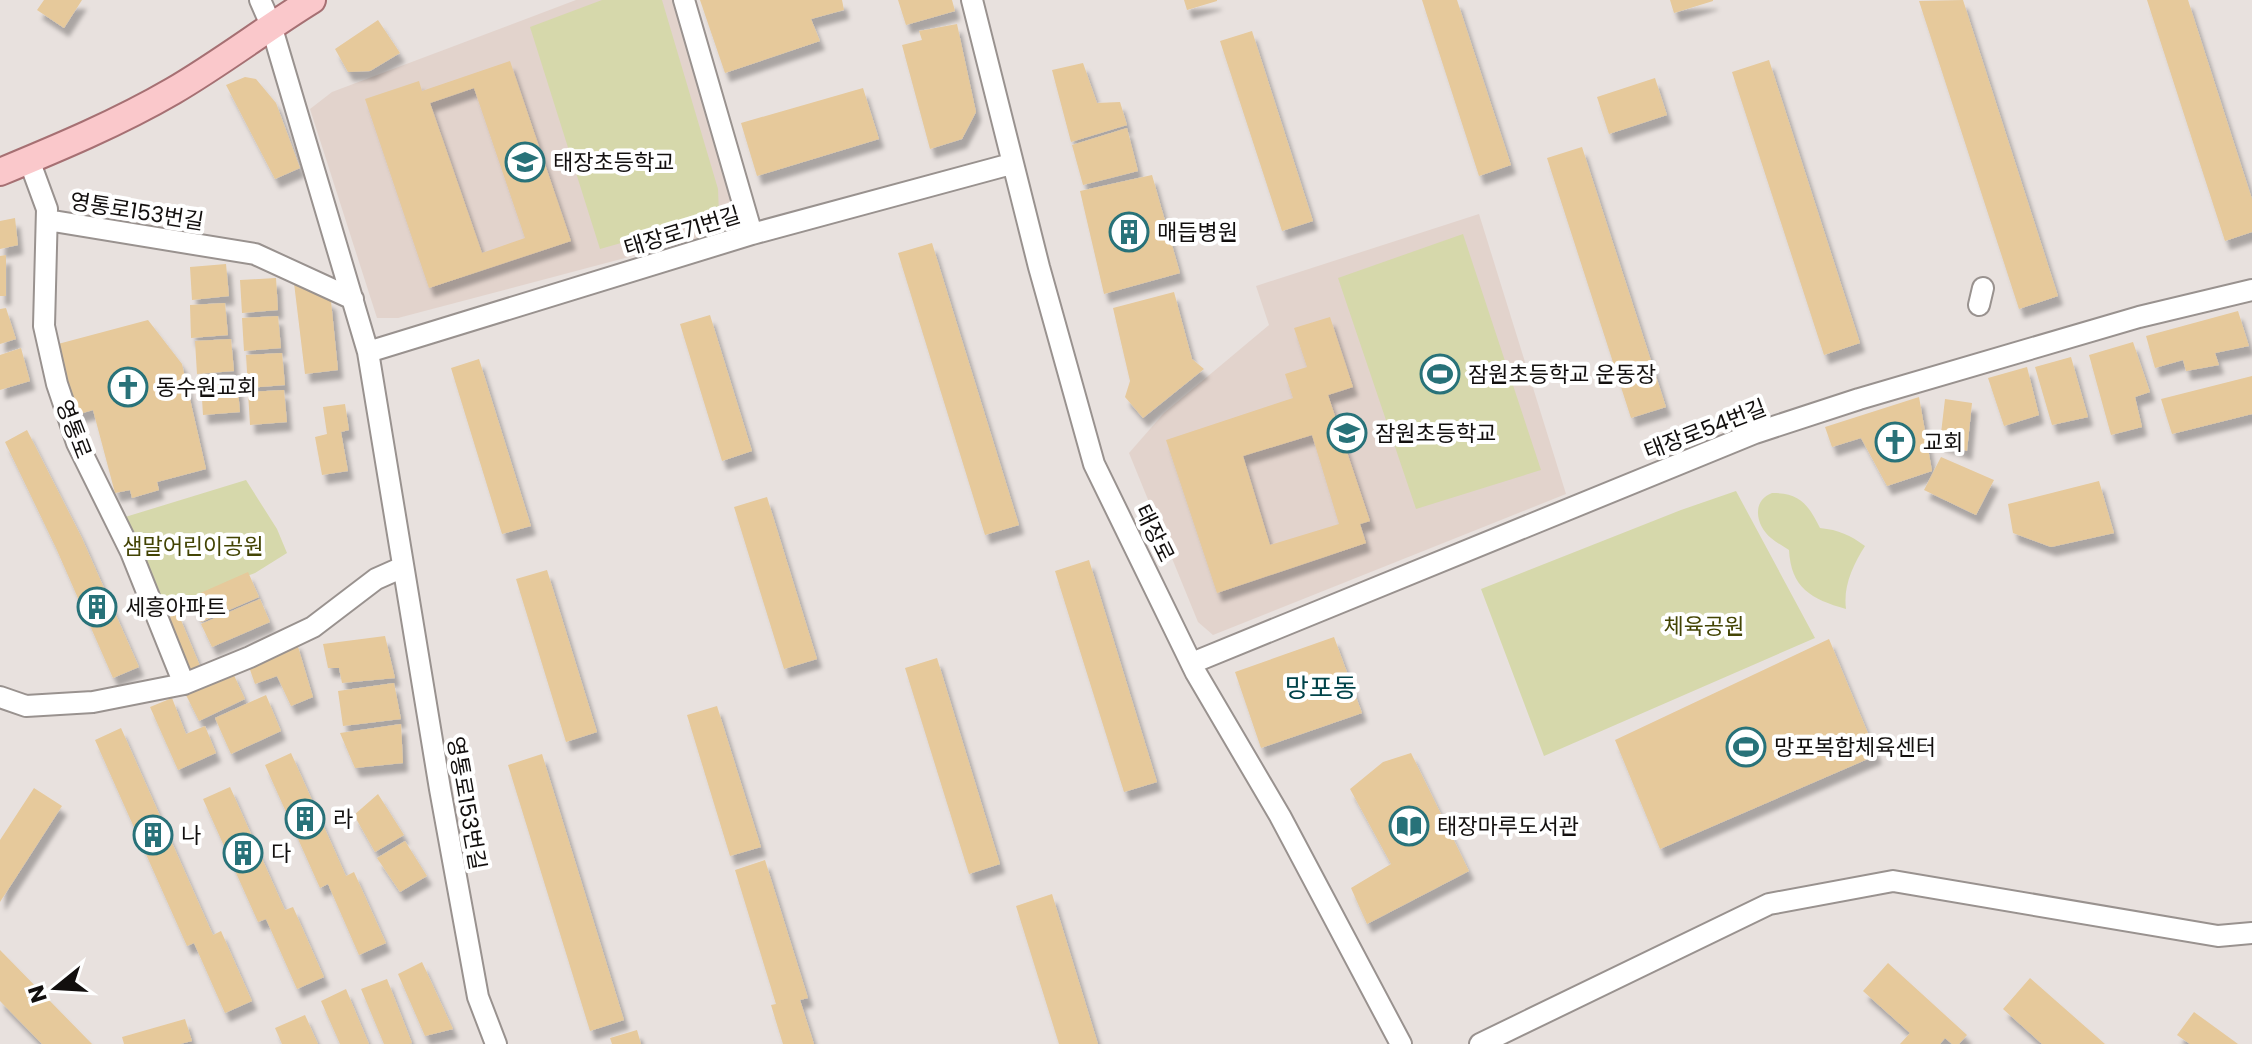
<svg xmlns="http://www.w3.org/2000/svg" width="2252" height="1044" viewBox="0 0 2252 1044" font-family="Poppins,'Noto Sans KR',sans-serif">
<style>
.built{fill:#e2d3cc}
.green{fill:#d6d8ab}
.building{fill:#e6c99b;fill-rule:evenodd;filter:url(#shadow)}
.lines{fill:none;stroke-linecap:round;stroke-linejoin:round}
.minor-casing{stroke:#99928f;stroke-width:24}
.major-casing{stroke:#a67073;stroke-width:30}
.minor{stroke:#fff;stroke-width:20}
.major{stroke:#fac8cb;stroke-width:26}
.labels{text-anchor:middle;stroke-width:8;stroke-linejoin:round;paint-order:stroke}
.poi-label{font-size:22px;fill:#120f0e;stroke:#fff;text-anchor:start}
.street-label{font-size:22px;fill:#120f0e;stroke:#fff}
.park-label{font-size:22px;fill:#434404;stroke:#fff}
.quarter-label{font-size:26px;fill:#004349;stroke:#fff}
</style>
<defs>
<filter id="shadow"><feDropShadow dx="5" dy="9" stdDeviation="2" flood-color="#0004"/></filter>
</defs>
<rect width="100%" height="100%" fill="#e8e1de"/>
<path class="built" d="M576 0H673L739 216 727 231 398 318H377L310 109 332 92Z
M1479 214 1566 494 1213 635 1198 622 1129 453 1164 413 1269 325 1256 286Z"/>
<path class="green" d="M602 0H662L718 189 719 215 600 249 530 27Z
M1463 234 1541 470 1416 509 1338 278Z
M246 480 277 529 287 553 255 573 161 609 122 518Z
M1736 491 1815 638 1544 756 1481 589 1681 510Z
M1772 493C1800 493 1808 504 1820 528 1839 530 1850 535 1865 546 1853 565 1843 586 1846 609 1811 599 1791 588 1789 550 1783 546 1777 543 1771 538 1756 526 1751 501 1772 493Z"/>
<path class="building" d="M44 0H82L64 28 37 10Z
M700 0H842L844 10 811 19 820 41 725 73Z
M898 0H952L955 11 906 25Z
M1184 0H1217V1L1187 10Z
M1422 0H1457L1511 165 1479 176Z
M1670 0H1713V1L1674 13Z
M1963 0 2058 296 2019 309 1919 1Z
M2147 0H2188L2252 199V232L2225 241Z
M378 20 400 53 370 71 348 72 335 49Z
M957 24 976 112 962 139 930 149 902 45 922 40 919 31Z
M1252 31 1313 221 1282 231 1220 41Z
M1769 60 1860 343 1824 355 1732 72Z
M510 61 571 241 429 288 365 99 419 81 422 91ZM474 88 525 238 482 253 430 103Z
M1083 63 1097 103 1120 102 1127 125 1071 142 1052 70Z
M245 77 256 79 276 103 300 168 275 179 226 85Z
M1655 78 1667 115 1609 134 1597 97Z
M863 88 879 139 757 176 741 123Z
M1127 128 1138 171 1083 185 1072 145Z
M1582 147 1666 407 1631 418 1547 158Z
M1152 175 1180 273 1104 294 1080 191Z
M15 218 18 245 0 249V221Z
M932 243 1019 525 985 535 898 253Z
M6 255V296H0V256Z
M226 264 229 296 192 300 190 267Z
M276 278 278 310 242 313 240 280Z
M294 283 331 301 338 370 305 374Z
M1174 292 1192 359 1204 369 1143 418 1125 397 1130 381 1113 308Z
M225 303 228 335 191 338 190 305Z
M6 308 16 339 0 344V309Z
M2238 311 2249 346 2215 353 2219 365 2186 371 2183 360 2155 368 2146 336Z
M710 315 752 451 722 461 680 324Z
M278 316 281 348 244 351 242 318Z
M1330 317 1353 387 1328 395 1370 521 1360 524 1366 543 1217 593 1166 440 1293 398 1285 374 1307 367 1294 328ZM1312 435 1339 524 1270 545 1243 456Z
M148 320 182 364 206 469 157 482 159 490 132 498 130 490 115 493 93 410 76 415 58 344Z
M231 339 234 371 197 374 195 341Z
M2133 342 2150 392 2135 397 2142 427 2111 435 2089 355Z
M21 348 30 381 0 390V355Z
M282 353 285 385 248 388 246 355Z
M2071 357 2088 417 2052 425 2035 367Z
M479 359 531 526 502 534 451 368Z
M2027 367 2039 415 2004 426 1988 378Z
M2252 376V414L2172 434 2161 399Z
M237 380 240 412 203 415 201 382Z
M284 390 287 422 250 425 248 392Z
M1919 397 1932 471 1887 486 1861 438 1832 447 1825 427Z
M1945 399 1972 403 1967 451 1940 442Z
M345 404 349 430 341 432 348 471 322 475 315 437 327 434 323 407Z
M27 430 81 536 139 667 113 678 56 548 5 442Z
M1941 457 1994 480 1976 515 1924 490Z
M2099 481 2114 533 2051 547 2013 533 2008 504Z
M767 497 817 659 784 669 734 507Z
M1089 560 1157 782 1124 792 1055 571Z
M547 570 597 732 566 742 516 579Z
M248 572 259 597 201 622 189 598Z
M260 599 270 622 212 647 201 624Z
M178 613 203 673 187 679 163 620Z
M385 636 395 678 342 683 339 668H328L323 644Z
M1334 637 1362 713 1261 748 1235 672Z
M1829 639 1877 755 1660 849 1615 740Z
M296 640 313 697 291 706 277 676 255 684 248 664Z
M937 658 1000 864 969 874 905 668Z
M232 671 245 699 199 721 185 693Z
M394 683 401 719 343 726 338 691Z
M266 695 281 731 231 754 215 718Z
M172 698 186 734 205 726 216 753 178 770 150 707Z
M717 706 761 847 730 856 687 715Z
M401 724 403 763 355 768 340 733Z
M121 728 213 935 221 931 252 1001 225 1013 194 943 187 946 95 740Z
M291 753 346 876 354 872 386 943 359 955 328 884 320 888 265 765Z
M1411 753 1469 871 1367 924 1351 888 1391 864 1350 789 1383 762Z
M542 754 624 1020 590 1031 508 765Z
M230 787 285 910 293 907 324 977 297 989 266 919 258 922 203 799Z
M34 788 62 806 0 902V840Z
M378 794 404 835 375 852 354 815Z
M405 841 427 876 400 892 377 858Z
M765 860 808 998 800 1000 814 1044H783L771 1005 776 1004 735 870Z
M1052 894 1098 1044H1059L1016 906Z
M0 950 92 1044H42L0 1001Z
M422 962 453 1029 425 1036 398 974Z
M1888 963 1967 1035 1959 1044H1952L1945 1038 1940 1044H1900L1910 1033 1863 991Z
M2030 978 2105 1044H2042L2003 1009Z
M387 979 412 1043 409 1044H384L361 989Z
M346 989 369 1044H340L321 1001Z
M2194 1012 2238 1044H2190L2177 1035Z
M305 1015 318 1044H282L275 1028Z
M185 1019 192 1041 180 1044H124L122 1037Z
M637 1030 641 1044H612L610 1038Z"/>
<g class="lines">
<g class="minor-casing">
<path id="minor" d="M260 0 271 25 368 352 440 789 478 997 496 1044
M684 0 752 234
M972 0 1039 267 1094 464 1196 673 1280 816 1401 1044
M29 160 47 209 44 326 57 384 77 443 131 552 184 684
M47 220 255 254 353 299
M1979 305 1983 288
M368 352 752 234 1011 164
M1192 663 1755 433 1859 399 2139 317 2252 290
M0 697 26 706 93 702 184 684 250 657 313 627 376 579 403 567
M1480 1044 1769 904 1893 881 2218 936 2252 933"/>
</g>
<g class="major-casing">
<path id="major" d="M0 172C58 148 118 123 173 91 221 63 265 29 312 0"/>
</g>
<use href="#minor" class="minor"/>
<use href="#major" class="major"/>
</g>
<defs>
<g id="school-ring" transform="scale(2)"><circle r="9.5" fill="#fff" stroke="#287279" stroke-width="1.5"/><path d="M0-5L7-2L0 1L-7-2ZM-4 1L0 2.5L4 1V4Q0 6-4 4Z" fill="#287279"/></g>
<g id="building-ring" transform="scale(2)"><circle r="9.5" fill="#fff" stroke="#287279" stroke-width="1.5"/><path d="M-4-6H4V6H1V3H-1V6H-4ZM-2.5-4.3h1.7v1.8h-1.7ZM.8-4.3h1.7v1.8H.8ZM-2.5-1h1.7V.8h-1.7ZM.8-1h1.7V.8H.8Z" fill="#287279"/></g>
<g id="stadium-ring" transform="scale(2)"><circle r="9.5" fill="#fff" stroke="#287279" stroke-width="1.5"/><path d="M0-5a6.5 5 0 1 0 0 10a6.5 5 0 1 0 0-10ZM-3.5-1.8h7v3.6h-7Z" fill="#287279"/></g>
<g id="church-ring" transform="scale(2)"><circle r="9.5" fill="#fff" stroke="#287279" stroke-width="1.5"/><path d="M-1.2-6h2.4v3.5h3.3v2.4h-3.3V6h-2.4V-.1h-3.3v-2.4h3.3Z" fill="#287279"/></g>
<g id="library-ring" transform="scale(2)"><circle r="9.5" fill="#fff" stroke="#287279" stroke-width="1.5"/><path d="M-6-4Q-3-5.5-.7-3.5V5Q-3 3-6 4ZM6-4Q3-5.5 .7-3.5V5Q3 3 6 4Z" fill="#287279"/></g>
</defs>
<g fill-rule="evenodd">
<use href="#school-ring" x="525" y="162"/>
<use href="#building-ring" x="1129" y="232"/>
<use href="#stadium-ring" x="1440" y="374"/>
<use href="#church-ring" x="128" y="387"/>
<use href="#school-ring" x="1347" y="433"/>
<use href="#church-ring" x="1895" y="442"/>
<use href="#building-ring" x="97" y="607"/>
<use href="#stadium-ring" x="1746" y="747"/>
<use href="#building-ring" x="305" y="819"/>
<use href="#library-ring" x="1409" y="826"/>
<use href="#building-ring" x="153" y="835"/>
<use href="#building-ring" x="243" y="853"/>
</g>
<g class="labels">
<g class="poi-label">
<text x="553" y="170">태장초등학교</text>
<text x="1157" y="240">매듭병원</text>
<text x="1468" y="382">잠원초등학교 운동장</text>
<text x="156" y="395">동수원교회</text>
<text x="1375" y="441">잠원초등학교</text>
<text x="1923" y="450">교회</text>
<text x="125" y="615">세흥아파트</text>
<text x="1774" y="755">망포복합체육센터</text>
<text x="333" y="827">라</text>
<text x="1437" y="834">태장마루도서관</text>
<text x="181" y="843">나</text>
<text x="271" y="861">다</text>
</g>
<g class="street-label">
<text transform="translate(137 211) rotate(9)" y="8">영통로153번길</text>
<text transform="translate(682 231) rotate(-17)" y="8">태장로71번길</text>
<text transform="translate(74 429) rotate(69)" y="8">영통로</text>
<text transform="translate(1705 429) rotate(-21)" y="8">태장로54번길</text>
<text transform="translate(1155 533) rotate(64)" y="8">태장로</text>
<text transform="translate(467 803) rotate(80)" y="8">영통로153번길</text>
</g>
<g class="park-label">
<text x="193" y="554">샘말어린이공원</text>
<text x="1704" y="634">체육공원</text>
</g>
<g class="quarter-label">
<text x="1321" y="697">망포동</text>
</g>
</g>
<g transform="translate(56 988) rotate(252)" stroke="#ffffff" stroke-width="6" paint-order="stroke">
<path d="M0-6L14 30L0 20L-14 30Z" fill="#120f0e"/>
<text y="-12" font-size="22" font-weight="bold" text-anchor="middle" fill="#120f0e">N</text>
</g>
</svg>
